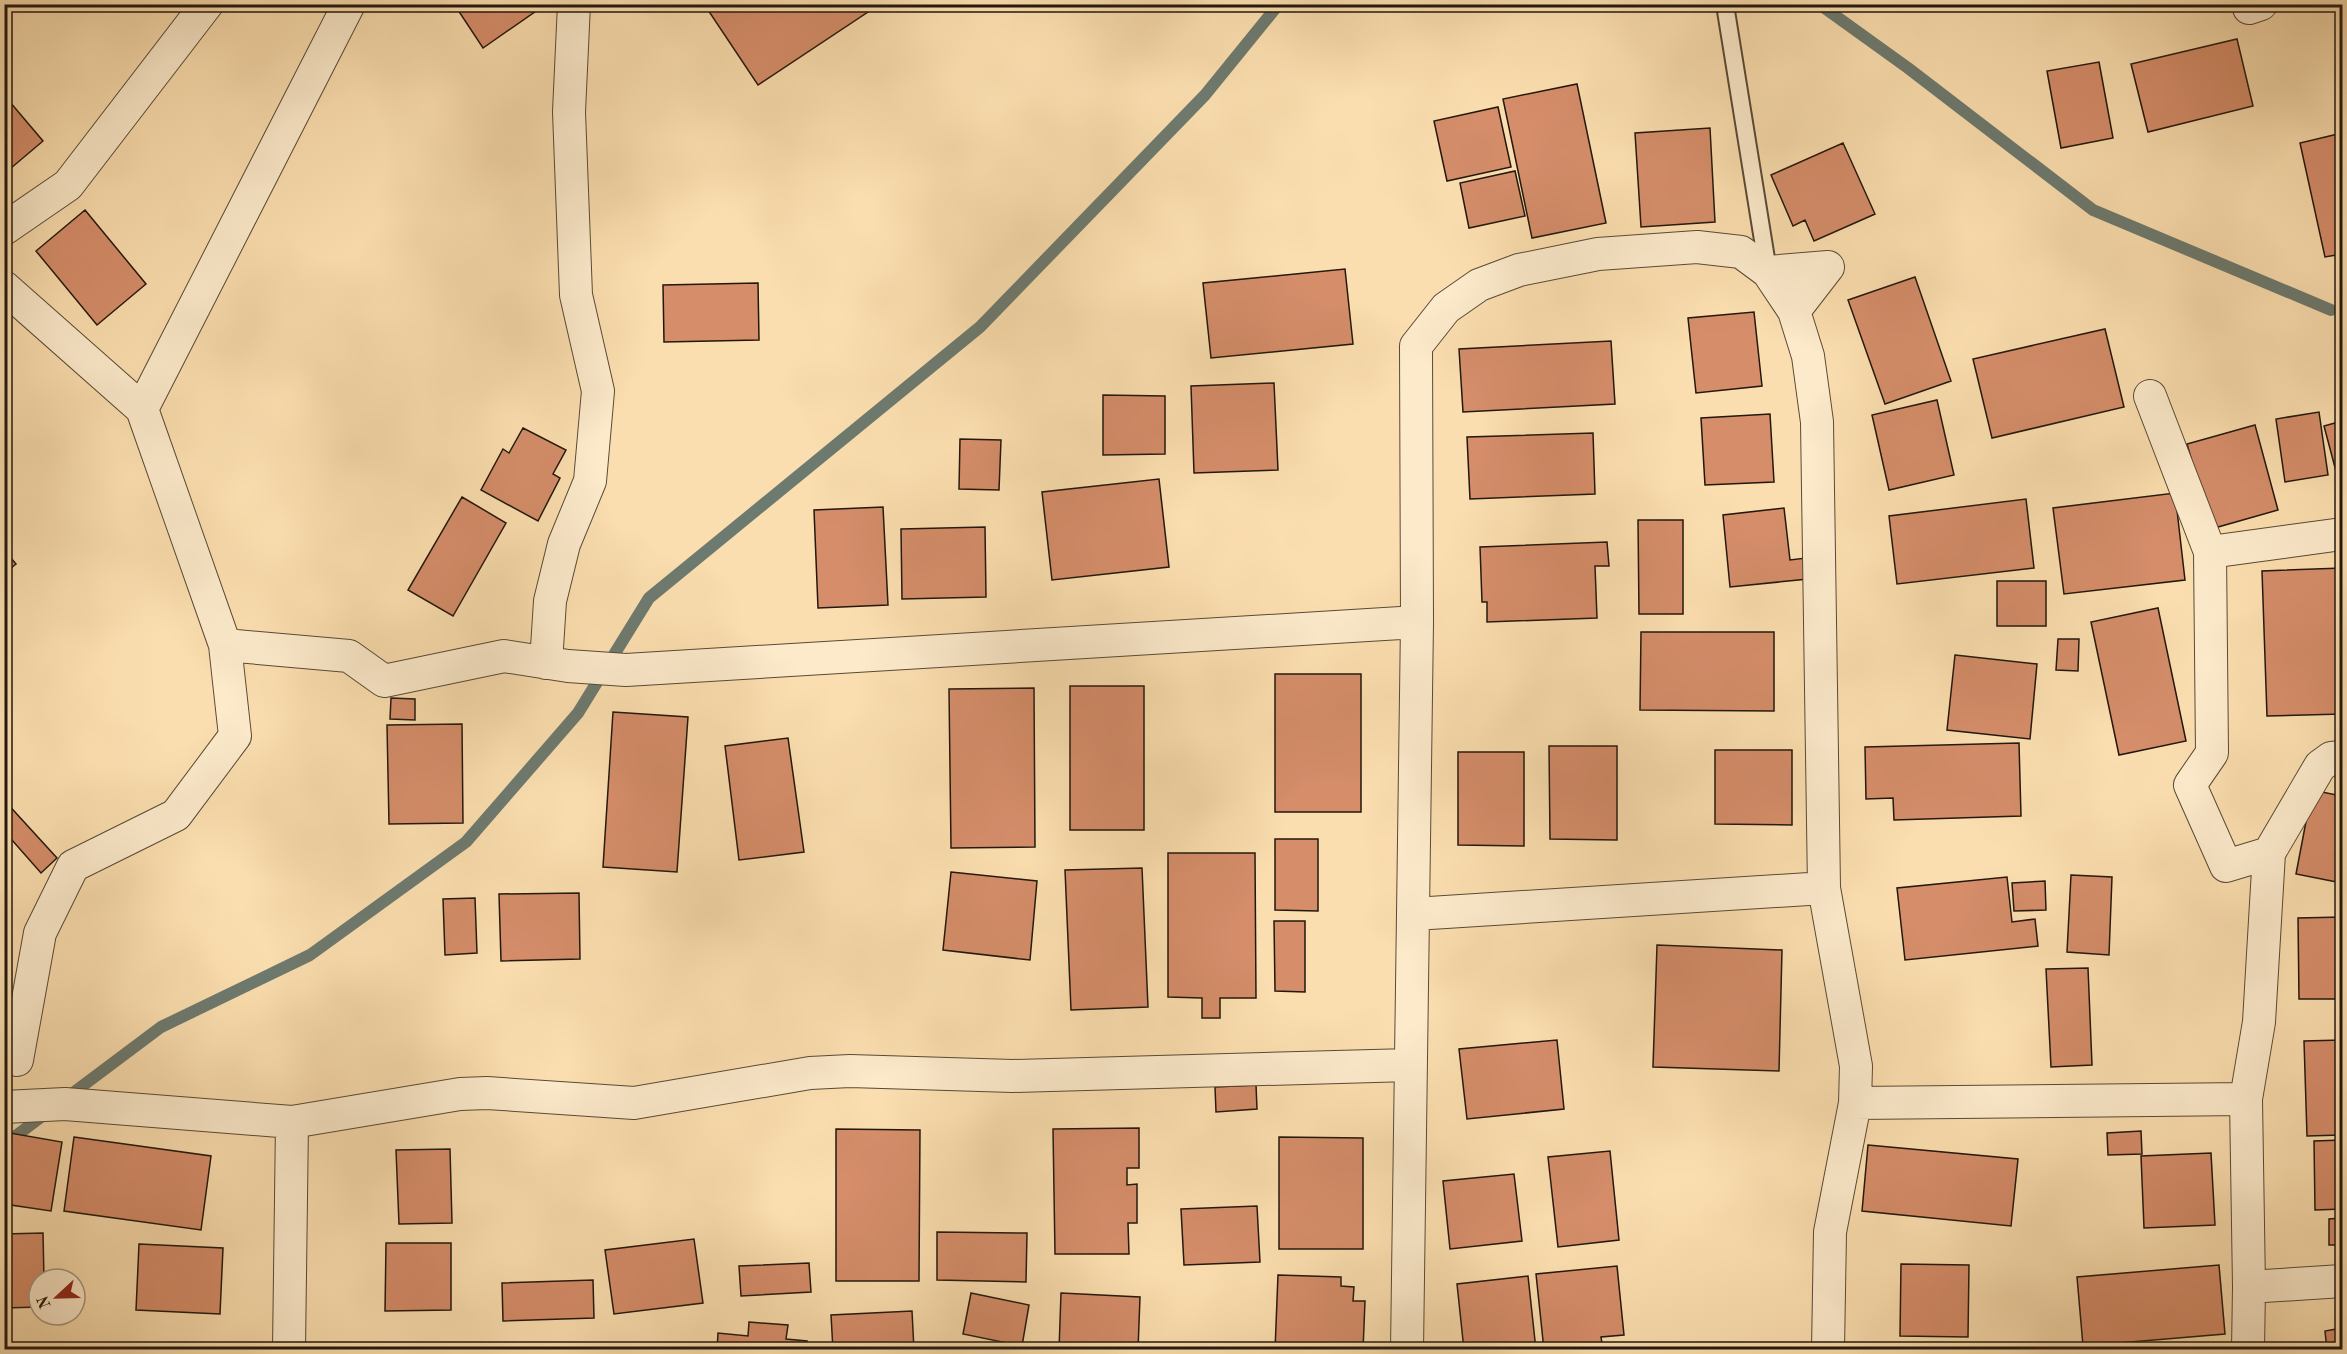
<svg xmlns="http://www.w3.org/2000/svg" width="2347" height="1354" viewBox="0 0 2347 1354" font-family="'Old Standard TT',serif">
<style>
.lines{fill:none;stroke-linecap:round;stroke-linejoin:round}
.stream{stroke:#6d7a6f;stroke-width:12}
.building{fill:#d58d6a;stroke:#22180d;stroke-width:1.5}
.lane-casing{stroke:#584a36;stroke-width:20}
.street-casing{stroke:#584a36;stroke-width:34}
.lane{stroke:#fceacb;stroke-width:16}
.street{stroke:#fceacb;stroke-width:32}
</style>
<rect width="100%" height="100%" fill="#fbdeaf"/>
<filter id="stains"><feTurbulence type="fractalNoise" baseFrequency=".00333" numOctaves="4"/><feColorMatrix values="0 0 0 0 .2 0 0 0 0 .09 0 0 0 0 .02 0 0 0 .5 -.17"/></filter>
<radialGradient id="worn" r=".72"><stop offset=".6" stop-color="#630" stop-opacity="0"/><stop offset="1" stop-color="#630" stop-opacity=".3"/></radialGradient>
<g class="lines">
<path class="stream" d="M1819 4 1908 68 2093 210 2331 310
M65 1099 161 1027 310 955 466 842 578 713 649 598 980 327 1205 95 1279 4
M5 1144 49 1111"/>
</g>
<path class="building" d="M454 4H536L539 9 483 48Z
M704 4H880L758 85Z
M2237 39 2253 106 2148 132 2131 64Z
M2099 62 2113 138 2061 148 2047 71Z
M1577 84 1606 223 1532 238 1503 99Z
M4 95 43 141 4 174Z
M1498 107 1511 167 1447 181 1434 121Z
M1710 128 1715 222 1641 227 1635 133Z
M2342 133V254L2325 257 2300 143Z
M1843 143 1875 214 1814 241 1805 220 1793 226 1771 175Z
M1515 171 1525 216 1469 228 1460 183Z
M85 210 146 284 97 325 36 251Z
M1345 269 1353 344 1211 358 1203 283Z
M1915 277 1951 381 1885 404 1848 300Z
M758 283 759 340 664 342 663 285Z
M1754 312 1762 386 1696 393 1688 318Z
M2105 329 2124 407 1992 438 1973 359Z
M1611 341 1615 404 1463 412 1459 349Z
M1274 383 1278 470 1194 473 1191 386Z
M1103 395 1165 396V454L1103 455Z
M1937 400 1954 475 1889 490 1872 415Z
M2319 412 2328 475 2285 482 2276 419Z
M1770 414 1774 482 1705 485 1701 418Z
M2342 421V494L2324 426Z
M2255 425 2278 510 2211 529 2187 444Z
M523 428 566 450 553 474 560 478 538 521 481 490 503 449 509 453Z
M1593 433 1595 494 1470 499 1467 437Z
M960 439 1001 440 999 490 959 489Z
M1159 479 1169 567 1052 580 1042 492Z
M2175 493 2185 580 2064 594 2053 508Z
M462 497 506 523 453 616 408 590Z
M2026 499 2034 568 1897 584 1889 516Z
M883 507 888 605 818 608 814 510Z
M1784 508 1790 560 1806 558 1808 579 1730 587 1723 515Z
M1638 520H1683V614H1639Z
M985 527 986 597 902 599 901 529Z
M1607 542 1609 566H1595L1597 618 1487 622V602H1482L1480 547Z
M4 550 16 564 4 574Z
M2342 568V714L2267 716 2262 571Z
M1997 581H2046V626H1997Z
M2158 608 2186 741 2119 755 2091 622Z
M1641 632H1774V711L1640 710Z
M2058 639H2079L2078 671 2056 670Z
M1955 655 2037 664 2030 739 1947 730Z
M1275 674H1361V812H1275Z
M1070 686H1144V830H1070Z
M1034 688 1035 847 951 848 949 689Z
M391 698 415 699V720L390 719Z
M613 712 688 717 677 872 603 867Z
M462 724 463 823 389 824 387 725Z
M788 738 804 852 739 860 725 746Z
M2019 743 2021 816 1894 820 1893 798 1866 799 1865 747Z
M1549 746H1617V840L1550 839Z
M1715 750H1792V825L1715 824Z
M1458 752H1524V846L1458 845Z
M2312 790 2342 796V883L2296 874Z
M4 800 57 858 41 873 4 831Z
M1275 839H1318V911L1275 910Z
M1168 853H1255L1256 998H1220V1018H1202V998L1168 997Z
M1142 868 1148 1007 1071 1010 1065 870Z
M951 872 1037 881 1030 960 943 950Z
M2071 875 2112 877 2109 955 2067 952Z
M2007 877 2012 922 2035 919 2038 946 1905 960 1897 888Z
M2045 881 2046 910 2014 911 2012 883Z
M579 893 580 959 501 961 499 894Z
M475 898 477 953 445 955 443 899Z
M2342 917V999H2299L2298 918Z
M1274 921H1305V992L1275 991Z
M1657 945 1782 950 1779 1071 1653 1067Z
M2088 968 2092 1065 2051 1067 2046 969Z
M1557 1040 1564 1109 1467 1119 1459 1049Z
M2342 1040V1135L2307 1136 2304 1041Z
M1256 1085 1257 1109 1216 1112 1215 1087Z
M1139 1128V1168H1127V1185L1137 1184V1223H1128L1129 1254H1055L1053 1129Z
M836 1129 920 1130 919 1281H836Z
M2141 1131 2142 1154 2108 1155 2107 1133Z
M4 1132 62 1142 51 1211 4 1204Z
M74 1137 211 1156 201 1230 64 1211Z
M1279 1137 1363 1138V1249H1279Z
M2342 1140V1209L2315 1210 2314 1141Z
M1868 1145 2018 1159 2011 1226 1862 1211Z
M450 1149 452 1223 399 1224 396 1150Z
M1610 1151 1619 1240 1558 1247 1548 1157Z
M2211 1153 2215 1225 2144 1228 2141 1156Z
M1514 1174 1522 1241 1450 1249 1443 1181Z
M1257 1206 1260 1262 1184 1265 1181 1209Z
M2342 1218V1245H2329V1219Z
M937 1232 1027 1233 1026 1282 937 1280Z
M43 1233 44 1279H39V1307L4 1308V1234Z
M694 1239 703 1303 614 1314 605 1250Z
M386 1243H451V1310L385 1311Z
M139 1244 223 1248 220 1314 136 1310Z
M809 1263 811 1292 741 1296 739 1266Z
M1901 1264 1969 1265 1968 1337 1900 1336Z
M2219 1265 2225 1334 2083 1346 2077 1277Z
M1617 1266 1624 1335 1601 1337 1603 1350H1544L1536 1274Z
M1278 1275 1341 1277V1286L1354 1287 1353 1301H1365L1363 1350H1275Z
M1528 1276 1536 1350H1464L1457 1284Z
M593 1280 594 1318 503 1321 502 1283Z
M971 1293 1029 1305 1022 1346 963 1334Z
M1061 1293 1140 1297 1138 1350H1059Z
M912 1311 914 1350H833L831 1315Z
M749 1322 788 1325 786 1339 807 1341V1350H717L718 1333 748 1336Z
M2342 1328V1350H2327L2325 1331Z"/>
<g class="lines">
<g class="lane-casing">
<path id="lane" d="M1727 4 1726 11 1768 271"/>
</g>
<g class="street-casing">
<path id="street" d="M2249 8 2261 4
M4 229 68 185 207 4
M1768 272 1828 267 1794 311
M4 287 142 409 225 645 349 656 384 681 504 656 568 666 626 670 1417 622
M2150 396 2210 552 2212 753 2190 785 2226 866 2269 853
M142 409 349 4
M2210 552 2342 534
M546 663 550 601 564 544 590 481 598 391 576 295 569 112 574 4
M1414 914 1824 888
M17 1060 40 933 73 866 176 815 235 736 225 645
M2246 1099 2259 1022 2269 853 2320 766 2331 758 2342 757
M1855 1103 2246 1099 2249 1287 2248 1350
M4 1107 65 1104 292 1122 460 1094 487 1093 634 1103 810 1073 850 1071 1013 1076 1410 1065
M2249 1287 2342 1281
M289 1350 292 1122
M1407 1350 1417 622 1416 346 1446 308 1479 285 1519 270 1598 254 1697 247 1741 252 1768 272 1794 311 1808 356 1817 422 1824 888 1856 1066 1855 1103 1830 1232 1828 1350"/>
</g>
<use href="#lane" class="lane"/>
<use href="#street" class="street"/>
</g>
<rect width="2347" height="1354" fill="none" stroke="#fbdeaf" stroke-width="24"/>
<rect x="6" y="6" width="2335" height="1342" fill="none" stroke="#22180d" stroke-width="3"/>
<rect x="12" y="12" width="2323" height="1330" fill="none" stroke="#22180d" stroke-width="1.5"/>
<g transform="translate(57 1297) rotate(248)"><circle r="28" fill="#fceacb" stroke="#a5967f" stroke-width="1.5"/>
<path d="M0-4.5L10 22L0 15L-10 22Z" fill="#8f2418"/>
<text y="-9" font-size="16" font-weight="bold" text-anchor="middle" fill="#22180d">N</text>
</g>
<rect width="100%" height="100%" filter="url(#stains)"/>
<rect width="100%" height="100%" fill="url(#worn)"/>
</svg>
